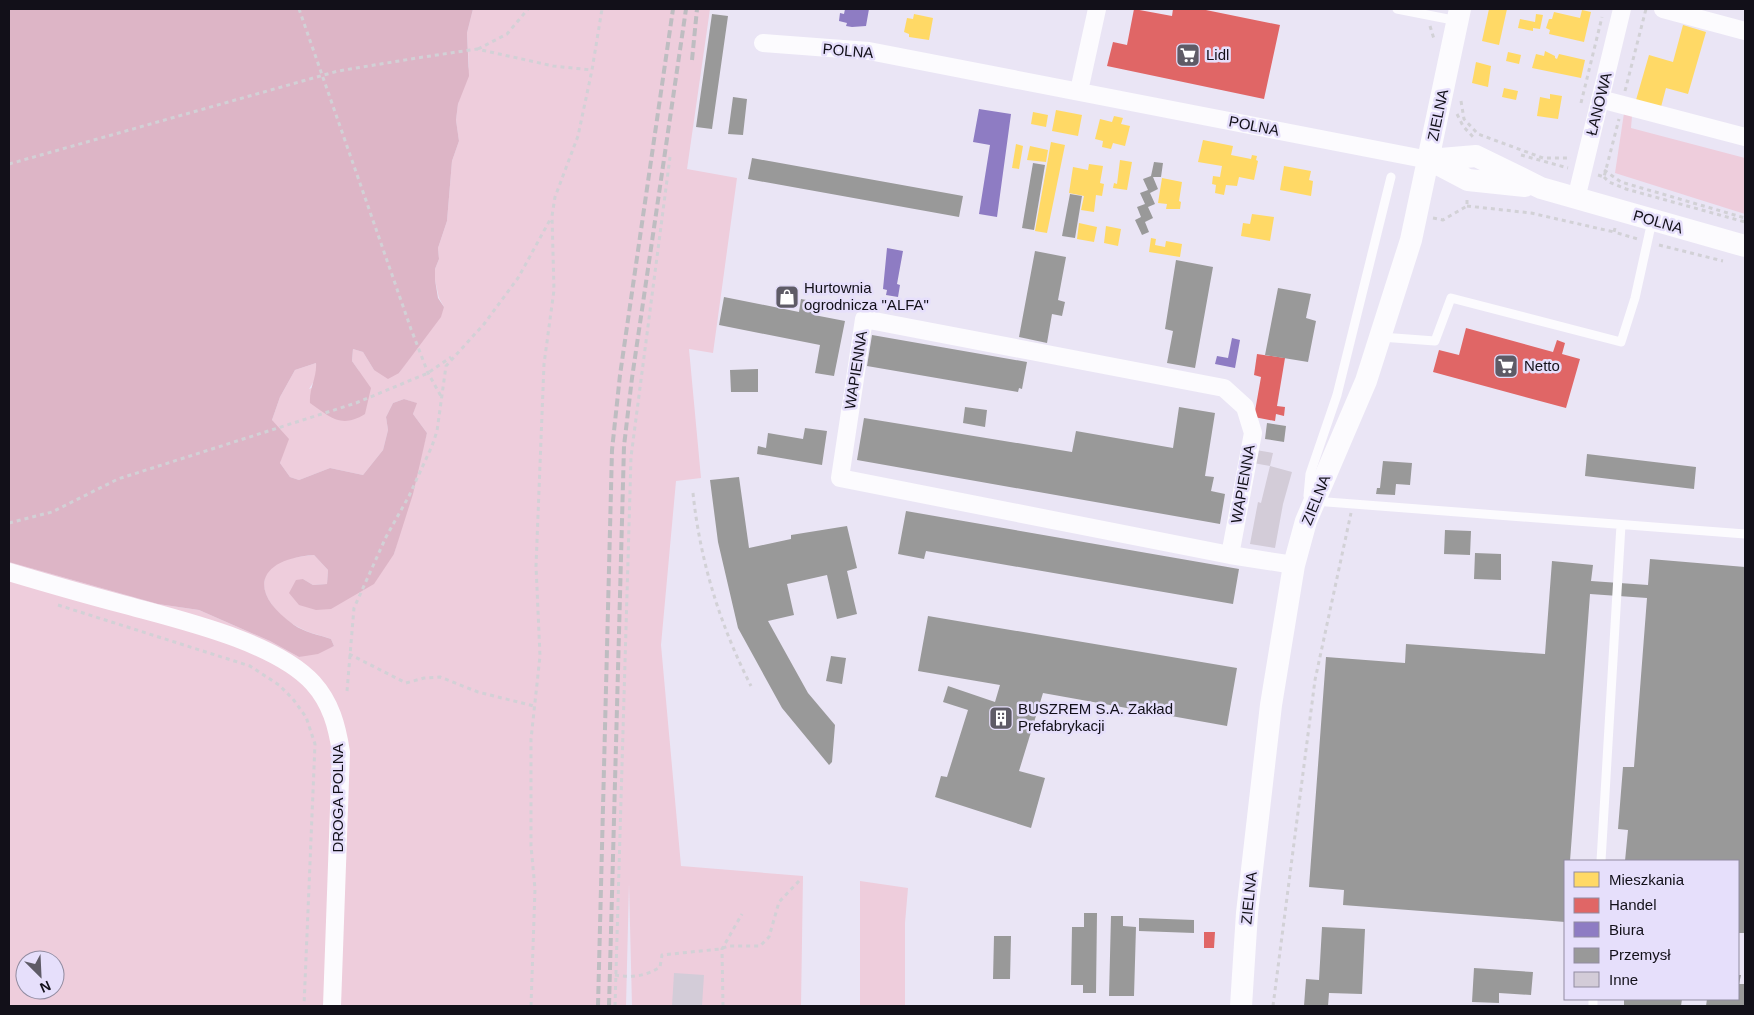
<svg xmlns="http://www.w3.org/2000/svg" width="1754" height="1015" viewBox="0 0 1754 1015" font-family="Helvetica,sans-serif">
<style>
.green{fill:#eecddc;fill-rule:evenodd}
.forest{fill:#ddb5c6}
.homes{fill:#ffd966}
.shops{fill:#e06666}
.offices{fill:#8e7cc3}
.industry{fill:#999}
.building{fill:#d3ccd8}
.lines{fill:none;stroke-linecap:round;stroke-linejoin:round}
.path{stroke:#d2d1d6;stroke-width:3;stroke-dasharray:4 4;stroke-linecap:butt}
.service{stroke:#fcfbfe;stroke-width:9}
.minor{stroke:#fcfbfe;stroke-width:18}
.tertiary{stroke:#fcfbfe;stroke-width:22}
.rail{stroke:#bebdc1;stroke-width:4;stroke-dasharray:8 4;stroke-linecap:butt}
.labels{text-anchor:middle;stroke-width:5;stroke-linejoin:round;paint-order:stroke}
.street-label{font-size:15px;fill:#121019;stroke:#e6dffb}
.poi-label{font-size:15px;fill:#121019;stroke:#e6dffb;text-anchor:start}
</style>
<rect width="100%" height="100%" fill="#eae5f5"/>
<path class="green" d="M473 9H710L687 169 737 178 713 353 689 349 701 478 676 481 661 645 681 866 803 876 801 1006H632L629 884 626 1006H9V562L158 604 199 610 270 641 299 657 334 646 331 639C320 635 308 633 298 627 279 617 252 590 270 569 280 557 300 557 314 555L328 570 327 584 313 585 303 579 299 605 394 554 427 433 413 414 416 403 404 399 393 403 386 417 388 430 383 450 363 475 330 468 299 480 290 477 280 463 283 451 272 420 280 397 295 370 316 363V378L309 389 359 371 352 361 353 349 363 352 374 370 399 373 444 307 439 298 435 280V269L439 259 438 248 447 221 452 161 459 141 456 120 458 104 469 67 467 33ZM25 960H55V990H25Z
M1624 113 1632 116 1631 128 1745 158V214L1615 173Z
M860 881 908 888 905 923V1006H860Z"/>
<path class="forest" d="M9 9H473L467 33 469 76 458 104 456 120 459 141 452 161 447 221 438 248 439 259 435 269V280L438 298 444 307 441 317 399 373 388 379 374 370 363 352 353 349 352 361 371 388 365 414C341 429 330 417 310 403 309 388 317 378 316 363L295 370 280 397 272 420 289 439 280 463 290 477 299 480 330 468 363 475 383 450 388 430 386 417 393 403 404 399 417 403 413 414 427 433 413 494 394 554 374 584 331 609 316 610 299 605 289 593 296 580 303 579 313 585 327 584 328 570 314 555C257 559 247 592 294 625 304 632 319 635 331 639L334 646 318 654 299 657 270 641 199 610 158 604 9 562Z"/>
<path class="homes" d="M1489 9H1507L1499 45 1482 41Z
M1582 10 1591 12 1584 42 1549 34 1550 30 1546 28 1549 19H1552L1554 12 1580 18Z
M914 14 933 18 929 40 909 37V34L904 32 907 18 913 19Z
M1536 14 1543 15 1540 29 1533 28V31L1518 28 1520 19 1535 22Z
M1683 25 1706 32 1688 94 1666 88 1661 107 1636 100 1649 55 1673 62Z
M1545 51 1555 56V58L1557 59 1559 54 1585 60 1581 78 1532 68 1536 54 1544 56Z
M1508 52 1521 55 1519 64 1506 61Z
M1476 62 1491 66 1488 87 1472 83Z
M1504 88 1518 91 1516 100 1502 97Z
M1550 94 1562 96 1558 119 1537 116 1540 97 1550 99Z
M1056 110 1082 115 1078 136 1052 131Z
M1033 112 1048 115 1046 127 1031 124Z
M1114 116 1123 118 1121 124 1130 126 1125 146 1113 143 1111 149 1102 147 1103 141 1095 139 1100 119 1112 122Z
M1203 140 1233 146 1231 155 1251 159 1252 155 1257 156 1256 160 1258 161 1254 180 1239 177 1237 186 1226 185 1224 195 1215 193 1216 185 1212 184 1213 176 1220 177 1222 166 1198 162Z
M1051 142 1065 145 1047 233 1035 231Z
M1016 144 1023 146 1019 169 1012 168Z
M1030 146 1048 150 1046 162 1027 160Z
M1120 160 1132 162 1127 190 1113 188 1114 183 1117 184Z
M1089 164 1103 166 1100 183 1104 184 1102 196 1096 195 1094 212 1081 210 1084 196 1069 193 1073 167 1088 170Z
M1284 166 1311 171 1309 180 1313 181 1311 196 1280 190Z
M1162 178 1182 182 1179 201 1181 202 1180 209H1166L1167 204 1158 203Z
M1252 214 1274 217 1270 241 1241 236 1243 223 1250 224Z
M1079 223 1097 227 1094 242 1077 239Z
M1106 226 1121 229 1118 246 1104 243Z
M1151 238 1156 239 1155 245 1165 247 1166 241 1182 244 1180 257 1149 252Z"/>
<path class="shops" d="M1134 9 1172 16 1173 9H1201L1280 25 1264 99 1107 66 1113 42 1127 45Z
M1466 328 1553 352 1557 340 1565 343 1562 354 1580 359 1566 408 1433 372 1439 350 1459 355Z
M1257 354 1285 358 1277 406 1285 407 1284 416 1276 414 1275 421 1254 417 1261 377 1254 375Z
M1204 932H1215L1214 948H1204Z"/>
<path class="offices" d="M845 9H869L866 26 852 27 846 26 847 23 839 21 840 13 844 14Z
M979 109 1011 114 997 217 979 214 990 145 973 142Z
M887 248 903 251 897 284 900 285 898 297 886 295 887 290 883 289Z
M1232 338 1240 340 1235 368 1215 364 1217 356 1228 358Z"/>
<path class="industry" d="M712 14 728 16 712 129 696 127Z
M733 97 747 99 743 135 728 134Z
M752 158 963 196 959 217 748 179Z
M1154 162 1163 163 1161 177H1153L1158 189 1150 193 1155 204 1148 207 1153 218 1145 222 1149 232 1142 235 1135 220 1141 217 1137 207 1145 204 1140 193 1148 190 1143 179 1151 176Z
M1033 163 1045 165 1034 230 1022 228Z
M1070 194 1082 196 1075 238 1062 236Z
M1035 251 1066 257 1058 300 1065 302 1062 316 1052 314 1047 343 1019 337Z
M1176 260 1213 267 1195 368 1167 363 1173 331 1165 329Z
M1278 288 1311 294 1306 318 1316 321 1308 362 1265 355Z
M724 297 799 312 801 299 817 302 814 315 845 321 834 376 815 373 820 345 719 325Z
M872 335 1027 362 1022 389 1019 388 1018 392 867 366Z
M758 369V392H731L730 370Z
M965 407 987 410 985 427 963 423Z
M1179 407 1215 413 1205 476 1214 477 1211 491 1225 494 1220 524 857 460 864 418 1072 452 1076 431 1173 448Z
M1267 423 1286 426 1284 442 1265 439Z
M805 428 827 431 822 465 757 454 758 446 766 448 768 433 803 439Z
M1587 454 1696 467 1694 489 1585 476Z
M1383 461 1412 463 1410 485 1396 484 1395 495 1376 494 1377 488H1380Z
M739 477 749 548 791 539V535L847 526 857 568 847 571 857 614 837 619 827 575 787 584 794 615 768 621 808 693 835 725 832 762 829 765 782 708 738 628 718 542 710 480Z
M906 511 1239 569 1233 604 926 551 924 559 898 554Z
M1445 530 1471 531 1470 555 1444 554Z
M1475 553 1501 554V580L1474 579Z
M1650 559 1745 567V933H1738V861H1625L1628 830 1618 829 1623 767H1634L1647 598 1590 594 1570 861H1565V922L1343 905 1344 890 1309 887 1326 657 1405 663 1406 644 1545 654 1552 561 1593 565 1591 581 1648 585Z
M928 616 1237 668 1227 726 1043 693 1019 771 1045 778 1031 828 935 797 941 776 947 777 968 710 943 702 948 686 995 702 1000 685 918 671Z
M831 656 846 658 842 684 826 681Z
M1084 913H1097L1096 993H1083V985H1071L1072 927H1084Z
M1111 916H1123V926L1136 927 1134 996H1109Z
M1139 918 1194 920V933L1139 931Z
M1322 927 1365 929 1362 994 1329 993 1328 1006H1304L1306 979 1319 980Z
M994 936H1011L1010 979H993Z
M1474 968 1533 972 1531 995 1499 993V1003L1472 1002Z
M1738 975H1741L1739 984H1745V1006H1706L1707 999H1738Z
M1624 999H1682L1681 1006H1624Z"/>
<path class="building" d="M1256 450 1273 453 1270 466 1253 463Z
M1270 466 1292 472 1283 504 1275 548 1250 544 1258 502 1261 503Z
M674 973 704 975 702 1006H672Z"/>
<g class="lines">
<path class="path" d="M299 9 411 329 428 373 442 398
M1430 26 1434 39
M478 49 507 34 528 9
M1625 91 1646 9
M1461 101 1464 119 1478 134 1543 158H1571
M1581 103 1602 17
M1457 114 1463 126 1473 137
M1521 155 1568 168
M9 164 338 71 417 58 477 49 553 66 592 70
M1604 170 1621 182 1745 218
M1598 175 1604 177 1619 119
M1604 177 1609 182 1626 189 1745 222
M1467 206 1531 213 1614 232
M1433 218 1443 220 1467 206V198
M1615 228 1614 232 1638 239
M1659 245 1723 261
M693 493C700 561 720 625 751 686
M9 523 52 512 118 479 356 403 428 373 451 357
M58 605 250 666 279 685 293 699 306 717 315 744 304 1006
M349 654 406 683 424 678 440 677 478 692 534 706
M347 691 354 608 386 537 409 496 432 446 437 431 446 366 484 324 518 278 551 218
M615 975C631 978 647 976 660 967L662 955 720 949 729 946H760L769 937 779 902 799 881
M531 1006 535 889 531 846V739L540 656 536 566 544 364 554 290 552 216 555 197 578 136 592 70 602 9
M615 1006 631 457 670 157
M723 1006 722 949 742 914
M1273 1006 1315 680 1351 513"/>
<path class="service" d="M1397 9 1458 21
M1381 337 1435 341 1451 298 1621 342 1635 298 1652 221
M1308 496 1310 474 1337 395 1391 177
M1314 501 1745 534
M1601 861 1621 525
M1593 1006V999"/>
<path class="minor" d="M1663 9 1745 31
M763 43 869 51 1429 160
M1079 91 1097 9
M1600 99 1745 137
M1576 199 1622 9
M1230 555 1253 433 1245 407 1224 388 864 319 840 478 1230 555 1294 565
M9 572C46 583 84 594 122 604 176 619 275 641 313 683 331 703 337 726 341 752L332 1006"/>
<path class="tertiary" d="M1429 160 1476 156 1541 188 1745 246
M1430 160 1468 180 1525 186
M1241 1006 1247 913 1271 705 1294 565 1306 521 1366 381 1411 240 1460 9"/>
<path class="rail" d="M692 60 697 9
M598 1006 612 450 620 375 673 9
M609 1006 624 446 632 378 686 9"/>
</g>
<defs>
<g id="supermarket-square" transform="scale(1.25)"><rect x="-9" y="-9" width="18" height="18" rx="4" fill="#5e5b66" stroke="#e6dffb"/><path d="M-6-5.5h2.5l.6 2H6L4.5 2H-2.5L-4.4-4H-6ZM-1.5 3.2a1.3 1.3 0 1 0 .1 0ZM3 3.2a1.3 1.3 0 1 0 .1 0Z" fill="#fff"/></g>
<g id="shop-square" transform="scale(1.25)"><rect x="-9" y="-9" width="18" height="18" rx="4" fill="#5e5b66" stroke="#e6dffb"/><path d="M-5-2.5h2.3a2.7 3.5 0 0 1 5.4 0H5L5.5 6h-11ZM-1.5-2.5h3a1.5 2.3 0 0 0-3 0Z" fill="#fff"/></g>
<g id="building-square" transform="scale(1.25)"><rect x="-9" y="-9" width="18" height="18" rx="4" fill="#5e5b66" stroke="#e6dffb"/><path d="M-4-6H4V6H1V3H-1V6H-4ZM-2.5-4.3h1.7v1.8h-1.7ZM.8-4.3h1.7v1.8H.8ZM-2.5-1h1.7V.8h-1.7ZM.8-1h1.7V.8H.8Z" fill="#fff"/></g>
</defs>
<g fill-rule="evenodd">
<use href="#supermarket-square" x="1188" y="55"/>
<use href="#shop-square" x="787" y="297"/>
<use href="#supermarket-square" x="1506" y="366"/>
<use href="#building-square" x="1001" y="718"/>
</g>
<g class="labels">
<g class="street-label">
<text transform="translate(848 51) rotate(5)" y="5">POLNA</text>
<text transform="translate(1599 104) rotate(-76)" y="5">ŁANOWA</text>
<text transform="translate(1438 115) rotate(-78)" y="5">ZIELNA</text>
<text transform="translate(1254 126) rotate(11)" y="5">POLNA</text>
<text transform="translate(1658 222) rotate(16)" y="5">POLNA</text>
<text transform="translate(856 370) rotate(-81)" y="5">WAPIENNA</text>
<text transform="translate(1243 484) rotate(-80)" y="5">WAPIENNA</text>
<text transform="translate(1316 500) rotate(-68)" y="5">ZIELNA</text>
<text transform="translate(338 798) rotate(-90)" y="5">DROGA POLNA</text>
<text transform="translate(1249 898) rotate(-84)" y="5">ZIELNA</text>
</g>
<g class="poi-label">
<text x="1206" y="60">Lidl</text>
<text x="804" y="293">Hurtownia<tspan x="804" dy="17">ogrodnicza "ALFA"</tspan></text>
<text x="1524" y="371">Netto</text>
<text x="1018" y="714">BUSZREM S.A. Zakład<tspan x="1018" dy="17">Prefabrykacji</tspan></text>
</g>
</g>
<rect width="1754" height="1015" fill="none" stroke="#121019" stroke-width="20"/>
<rect x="1564" y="860" width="175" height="140" fill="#e6dffb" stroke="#918ca1"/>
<rect x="1574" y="872" width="25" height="15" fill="#ffd966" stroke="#918ca1"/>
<text x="1609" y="885" font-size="15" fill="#121019">Mieszkania</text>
<rect x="1574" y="898" width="25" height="15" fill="#e06666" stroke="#918ca1"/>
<text x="1609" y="910" font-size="15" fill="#121019">Handel</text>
<rect x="1574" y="922" width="25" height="15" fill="#8e7cc3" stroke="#918ca1"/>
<text x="1609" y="935" font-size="15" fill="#121019">Biura</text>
<rect x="1574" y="948" width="25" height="15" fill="#999999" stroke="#918ca1"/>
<text x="1609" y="960" font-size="15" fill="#121019">Przemysł</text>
<rect x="1574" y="972" width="25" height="15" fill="#d3ccd8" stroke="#918ca1"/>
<text x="1609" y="985" font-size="15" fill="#121019">Inne</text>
<g transform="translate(40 975) rotate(156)"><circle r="24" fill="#e6dffb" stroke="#918ca1"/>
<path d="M0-4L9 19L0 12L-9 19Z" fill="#5e5b66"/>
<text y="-8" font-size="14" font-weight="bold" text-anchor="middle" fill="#121019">N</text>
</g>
</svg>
